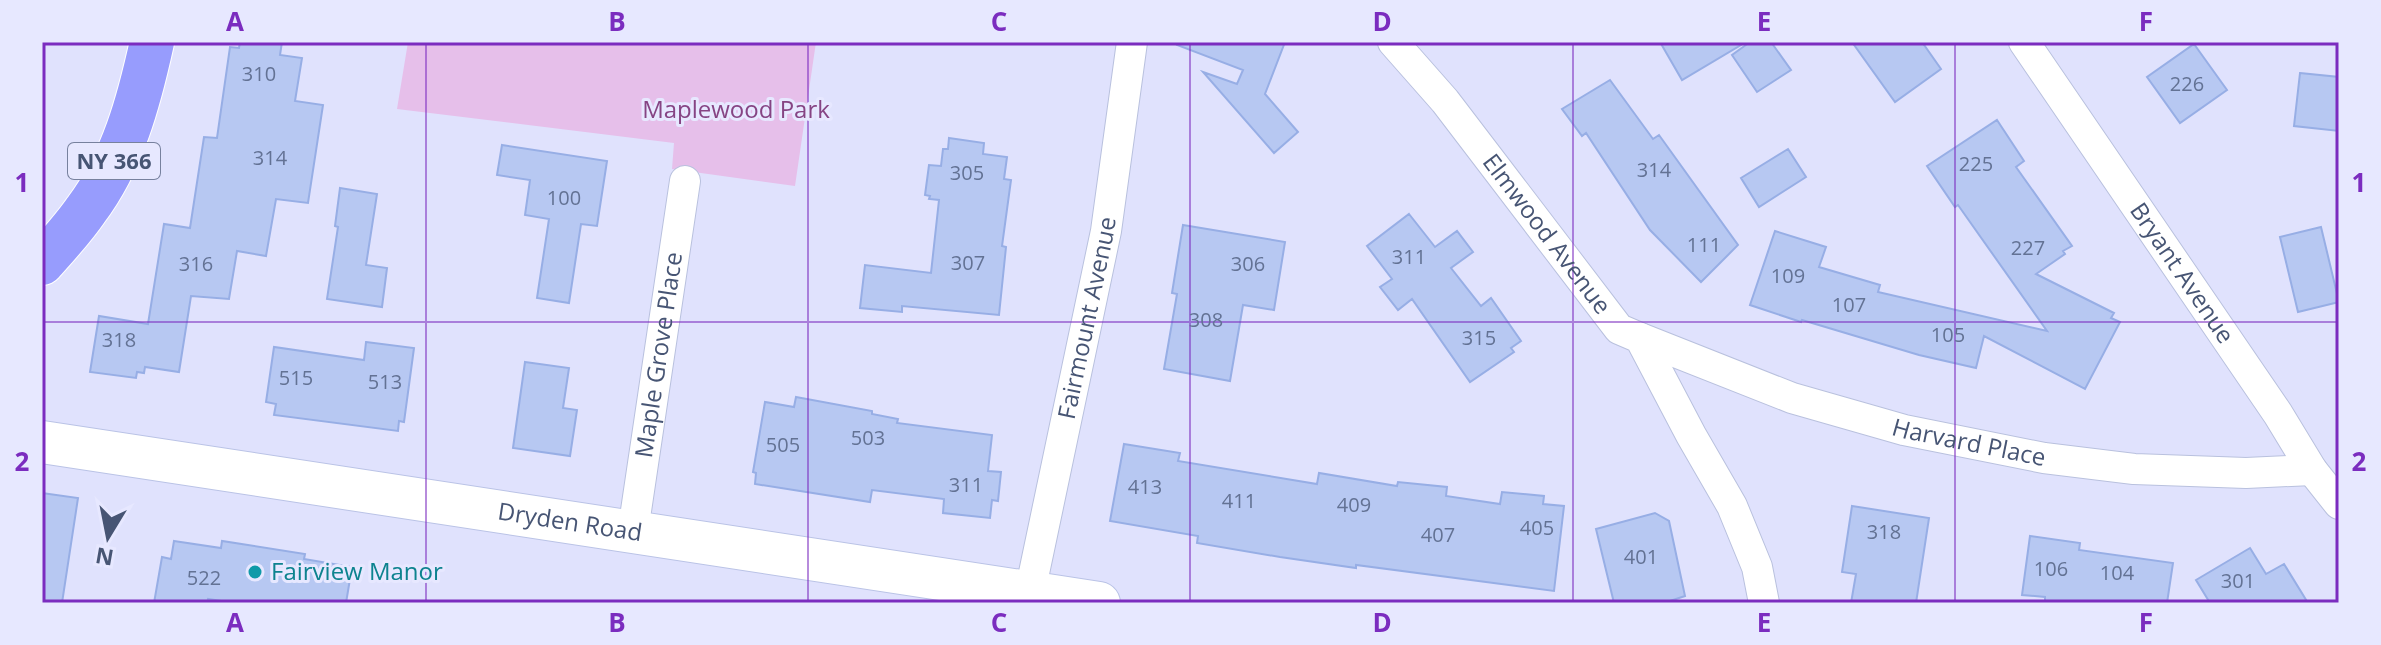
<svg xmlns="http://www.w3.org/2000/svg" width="2381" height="645" viewBox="0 0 2381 645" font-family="'Open Sans',sans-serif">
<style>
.green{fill:#e6bfea}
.building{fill:#b7c8f2;stroke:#97aee5;stroke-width:2}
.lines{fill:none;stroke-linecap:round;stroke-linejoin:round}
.street-casing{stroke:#b9c1de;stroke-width:32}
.secondary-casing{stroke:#bac3e6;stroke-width:44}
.primary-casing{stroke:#fff;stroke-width:46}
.street{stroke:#fff;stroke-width:30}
.secondary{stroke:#fff;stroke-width:42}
.primary{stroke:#979cfd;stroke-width:44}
.grid{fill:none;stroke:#7b2cbf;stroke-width:2;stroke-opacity:0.55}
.culture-dot{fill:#0f9aa8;stroke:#e7e8ff;stroke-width:3}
.labels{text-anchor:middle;stroke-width:6;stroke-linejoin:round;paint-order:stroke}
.number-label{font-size:20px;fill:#637294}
.shield{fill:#e7e8ff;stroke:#77819e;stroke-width:2}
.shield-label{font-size:22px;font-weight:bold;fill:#475574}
.park-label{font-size:24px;fill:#864484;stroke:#e7e8ff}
.street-label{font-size:24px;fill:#475574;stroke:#e7e8ff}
.culture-label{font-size:24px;fill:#0d838f;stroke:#e7e8ff;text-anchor:start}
.neatline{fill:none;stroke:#7b2cbf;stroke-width:3}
.grid-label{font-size:26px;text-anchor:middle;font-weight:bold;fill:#7b2cbf}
</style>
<rect width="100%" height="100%" fill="#e0e2fd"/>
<path class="green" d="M408 42H816L795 186 672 169 674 143 397 109Z"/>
<path class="building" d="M240 42H282L280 55 302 58 295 101 323 105 308 203 276 199 266 256 237 251 229 299 191 296 179 372 145 367 144 373 137 372 136 378 90 372 99 316 148 324 164 224 190 228 204 137 217 138 230 47 239 48Z
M1178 42H1285L1265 94 1298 132 1274 153 1203 72 1237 84 1243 70 1177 45Z
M1660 42H1746L1682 80Z
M1750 42H1771L1791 70 1757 92 1732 55Z
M1852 42H1922L1941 69 1895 102Z
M2194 44 2227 90 2180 123 2147 77Z
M2300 73 2339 77V131L2294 126Z
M1610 80 1653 139 1659 135 1738 245 1701 282 1650 230 1586 133 1582 136 1562 109Z
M1997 120 2024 161 2016 167 2072 246 2063 251 2065 254 2036 274 2114 313 2111 318 2120 322 2085 389 1984 336 1976 368 1919 355 1802 320 1801 322 1750 305 1775 231 1826 247 1819 267 1880 285 1878 292 2047 331 1958 205 1955 207 1927 166Z
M949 138 984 143 983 154 1007 157 1004 179 1011 180 1002 246 1006 247 999 315 902 306V312L860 308 865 265 931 273 939 200 929 199 930 196 925 195 929 165 941 166 943 149H948Z
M502 145 607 161 597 226 581 224 569 303 537 298 549 219 525 215 530 180 497 175Z
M1788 149 1806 177 1759 207 1741 178Z
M340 188 377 194 366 265 387 268 382 307 327 299 338 227 335 226Z
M1409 214 1435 247 1457 231 1473 252 1451 268 1481 306 1491 298 1521 341 1511 348 1514 352 1470 382 1412 299 1398 310 1380 287 1392 279 1367 246Z
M1183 225 1285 242 1274 310 1243 305 1230 381 1164 369 1177 294 1172 293Z
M2321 227 2339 302 2298 312 2280 237Z
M366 342 414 348 404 422 399 421 398 431 274 415 276 404 266 402 274 347 364 360Z
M525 362 569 368 563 408 577 410 570 456 513 448Z
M796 397 872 411V414L898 419 897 423 992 435 988 471 1001 472 998 501 992 500 990 518 943 513 944 499 872 490 870 502 755 484 756 473 753 472 765 402 794 407Z
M1124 444 1180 453 1178 461 1317 484 1319 473 1397 486 1398 482 1447 487 1446 496 1500 504 1502 492 1544 496 1543 504 1564 506 1554 591 1356 565V568L1280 557 1197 543 1198 536 1110 521Z
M42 493 78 498 62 603H42Z
M1852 506 1929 518 1916 603H1851L1856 574 1842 572Z
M1655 513 1669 521 1685 596 1664 603H1614L1596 529Z
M2030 536 2080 543 2079 550 2173 563 2167 603H2045V597L2022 595Z
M174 541 221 548 222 541 305 554 304 559 352 567 346 603H234L208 599 207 603H154L162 557 171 559Z
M2250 548 2266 574 2284 564 2308 603H2210L2196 580Z"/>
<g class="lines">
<g class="street-casing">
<g id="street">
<path id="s1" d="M1393 42 1445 101 1619 329 1640 338 1691 435 1732 506 1757 567 1764 603"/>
<path id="s2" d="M2024 42 2278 414 2312 470 2339 504"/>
<path id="s3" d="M1640 338 1792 398 1904 430 2044 458 2134 469 2246 473 2312 470"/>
<path id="s4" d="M633 531 685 181"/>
<path id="s5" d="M1030 592 1106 231 1132 42"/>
</g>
</g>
<g class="secondary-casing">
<g id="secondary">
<path id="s6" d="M42 442 1099 603"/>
</g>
</g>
<g class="primary-casing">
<path id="primary" d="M42 263C57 246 73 229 86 210 123 161 139 101 152 42"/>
</g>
<use href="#street" class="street"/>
<use href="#secondary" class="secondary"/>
<use href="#primary" class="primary"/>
</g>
<path class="grid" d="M426 42V603M808 42V603M1190 42V603M1573 42V603M1955 42V603M42 322H2339"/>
<circle class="culture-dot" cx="255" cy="572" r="8"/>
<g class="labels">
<g class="number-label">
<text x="259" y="81">310</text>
<text x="2187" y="91">226</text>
<text x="270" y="165">314</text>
<text x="1976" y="171">225</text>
<text x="1654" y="177">314</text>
<text x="967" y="180">305</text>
<text x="564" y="205">100</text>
<text x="1704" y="252">111</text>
<text x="2028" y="255">227</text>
<text x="1409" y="264">311</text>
<text x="968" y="270">307</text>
<text x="196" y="271">316</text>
<text x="1248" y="271">306</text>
<text x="1788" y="283">109</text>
<text x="1849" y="312">107</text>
<text x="1206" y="327">308</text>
<text x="1948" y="342">105</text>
<text x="1479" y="345">315</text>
<text x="119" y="347">318</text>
<text x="296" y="385">515</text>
<text x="385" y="389">513</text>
<text x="868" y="445">503</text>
<text x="783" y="452">505</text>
<text x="966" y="492">311</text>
<text x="1145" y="494">413</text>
<text x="1239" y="508">411</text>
<text x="1354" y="512">409</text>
<text x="1537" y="535">405</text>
<text x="1884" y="539">318</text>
<text x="1438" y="542">407</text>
<text x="1641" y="564">401</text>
<text x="2051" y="576">106</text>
<text x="2117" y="580">104</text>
<text x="204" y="585">522</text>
<text x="2238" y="588">301</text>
</g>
<rect class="shield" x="68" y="143" width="92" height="36" rx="6"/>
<g class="shield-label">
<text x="114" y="169">NY 366</text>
</g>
<g class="park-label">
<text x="736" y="118">Maplewood Park</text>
</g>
<g class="street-label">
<text dy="8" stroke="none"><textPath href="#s1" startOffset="246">Elmwood Avenue</textPath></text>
<text dy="8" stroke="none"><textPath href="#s2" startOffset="280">Bryant Avenue</textPath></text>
<text dy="8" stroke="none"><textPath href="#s5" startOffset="280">Fairmount Avenue</textPath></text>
<text dy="8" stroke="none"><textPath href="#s4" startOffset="178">Maple Grove Place</textPath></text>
<text dy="8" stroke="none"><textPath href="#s3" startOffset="346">Harvard Place</textPath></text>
<text dy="8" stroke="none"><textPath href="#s6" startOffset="534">Dryden Road</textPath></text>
</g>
<g class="culture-label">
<text x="271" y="580">Fairview Manor</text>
</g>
</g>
<rect width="2381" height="645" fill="none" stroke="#e7e8ff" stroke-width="88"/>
<g transform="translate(108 537) rotate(190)" stroke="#e7e8ff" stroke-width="6" paint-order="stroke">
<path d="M0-6L14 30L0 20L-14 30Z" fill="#475574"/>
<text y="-12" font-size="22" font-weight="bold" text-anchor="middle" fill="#475574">N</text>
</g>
<rect x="44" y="44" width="2293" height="557" class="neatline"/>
<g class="grid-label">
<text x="235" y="31">A</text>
<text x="617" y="31">B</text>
<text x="999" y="31">C</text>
<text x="1382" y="31">D</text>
<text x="1764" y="31">E</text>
<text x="2146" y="31">F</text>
<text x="22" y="192">1</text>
<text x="2359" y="192">1</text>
<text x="22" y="471">2</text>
<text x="2359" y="471">2</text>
<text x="235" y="632">A</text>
<text x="617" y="632">B</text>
<text x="999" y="632">C</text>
<text x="1382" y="632">D</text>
<text x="1764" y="632">E</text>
<text x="2146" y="632">F</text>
</g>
</svg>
